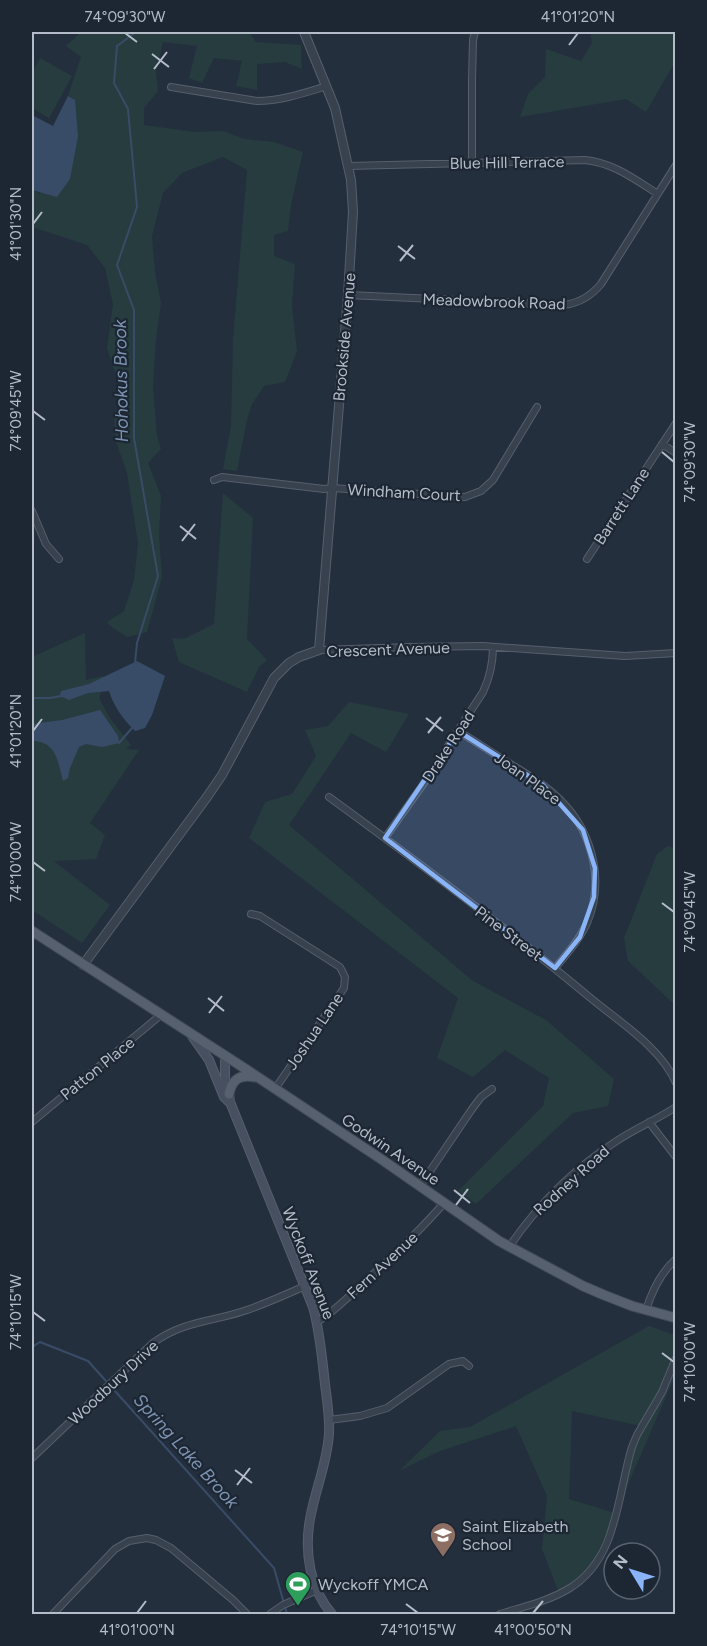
<svg xmlns="http://www.w3.org/2000/svg" width="707" height="1646" viewBox="0 0 707 1646" font-family="Figtree,sans-serif">
<style>
.green{fill:#263c3f}
.water{fill:#394c67}
.lines{fill:none;stroke-linecap:round;stroke-linejoin:round}
.stream{stroke:#394c67;stroke-width:2}
.minor-casing{stroke:#565f6c;stroke-width:8}
.tertiary-casing{stroke:#565f6c;stroke-width:10}
.secondary-casing{stroke:#565f6c;stroke-width:10}
.primary-casing{stroke:#414a57;stroke-width:11}
.minor{stroke:#38414e;stroke-width:6}
.tertiary{stroke:#38414e;stroke-width:8}
.secondary{stroke:#465061;stroke-width:8}
.primary{stroke:#56606e;stroke-width:9}
.marked{fill:#8ab4f8;fill-opacity:0.2;stroke:#8ab4f8;stroke-width:4.5;stroke-linejoin:round}
.ticks{fill:none;stroke:#b4bcc9;stroke-width:2}
.labels{text-anchor:middle;stroke-width:4.5;stroke-linejoin:round;paint-order:stroke}
.street-label{font-size:16px;fill:#b4bcc9;stroke:#1d2633}
.poi-label{font-size:16px;fill:#b4bcc9;stroke:#1d2633;text-anchor:start}
.water-label{font-size:18px;font-style:italic;fill:#7c92b1;stroke:#1d2633}
.neatline{fill:none;stroke:#b4bcc9;stroke-width:2}
.ticks-label{font-size:15px;text-anchor:middle;fill:#b4bcc9}
</style>
<rect width="100%" height="100%" fill="#242f3e"/>
<path class="green" d="M81 32H249L256 42 301 45 302 69 285 62 257 64V90L236 86 242 61 214 58 202 83 189 78 197 46 163 42 156 72 158 91 144 108V125L194 132 223 131 244 139 274 142 303 152 291 205 288 231 274 235V256L295 264 292 306 297 351 285 382 264 386 252 404 247 420 237 471 223 469 231 425 233 340 247 170 223 157 182 173 163 193 152 236 155 273 161 303 156 339 153 386 157 436 161 449 148 463 161 496 159 536 162 577 147 632 127 637 113 628 107 622 124 611 134 580 138 543 127 473 115 439 114 413 124 399 107 348 113 304 105 268 87 245 32 227V190L40 193 75 100 68 96 81 57 66 46Z
M590 32H675V62L646 112 626 99 520 117 528 94 545 77 546 49 581 61 592 43Z
M40 58 72 76 49 118 32 108V73Z
M223 493 253 518 247 639 267 660 259 667 247 692 179 662 172 638 184 639 214 624Z
M85 633 86 680 103 676 102 690 99 698 110 718 131 745 126 749 139 750 90 823 105 835 96 859 54 861 110 905 82 943 32 910V657Z
M349 702 409 714 386 752 351 733 289 825 473 981 546 1020 614 1079 608 1106 573 1113 476 1204 458 1191 543 1106 549 1078 505 1050 473 1077 437 1058 458 998 249 838 265 802 292 794 316 756 305 730 328 726Z
M668 846 676 849 675 1005 628 961 624 938 657 854Z
M649 1326 675 1335V1376L619 1505 641 1426 572 1411 569 1499 615 1513 590 1570 559 1593 542 1549 547 1496 516 1426 440 1451 399 1471 440 1431 470 1427Z"/>
<path class="water" d="M68 96 75 100 78 136 70 179 57 197 32 190V115L53 126Z
M137 661 165 676 152 715 145 728 135 731C123 719 114 707 109 691L88 693 69 700 60 696 61 691 89 684Z
M100 710 118 736 119 743 102 747 86 744 79 747 70 768 68 778 63 781C58 761 56 741 32 741V724L62 720Z"/>
<g class="lines">
<path class="stream" d="M135 663 137 643 158 576 134 438V310L117 265 137 207 128 109 114 83 117 46 136 32
M32 698H50L61 696
M119 743 132 728
M32 1347 40 1342 88 1361 274 1568 287 1614"/>
<g class="minor-casing">
<path id="minor" d="M171 87 257 101C281 101 304 93 327 86
M472 163V79L473 40 475 32
M348 166 585 160C614 163 634 179 658 194
M348 295 564 305C580 303 591 296 601 284L676 165
M662 444 676 453
M214 480 222 477 324 489 332 488 465 497 481 491 493 480 537 407
M32 511 46 544 59 559
M587 559 676 423
M319 650 410 647 483 646 625 656 676 653
M458 731C478 743 497 756 517 768 530 776 543 784 554 794 591 826 606 878 587 923 579 940 567 954 555 968
M329 797C418 862 508 929 593 1000 621 1023 662 1049 676 1083
M385 838 422 786 483 692C490 677 493 664 493 647
M251 914 260 916 340 967 345 977 344 988 275 1089
M32 1122 162 1014
M649 1122 676 1157
M420 1186 472 1109 481 1097 492 1089
M509 1247C537 1206 572 1170 615 1142 634 1129 656 1120 676 1107
M646 1310C652 1291 660 1273 676 1259
M317 1322C332 1313 344 1301 357 1289 387 1262 417 1234 444 1203
M329 1420 360 1416 387 1408 449 1364 463 1361 469 1366
M32 1458 153 1343C183 1321 211 1322 244 1311 265 1304 285 1295 305 1286
M53 1614 115 1549 129 1541 147 1538 156 1540 171 1548 233 1600 247 1614
M270 1614 283 1605 317 1590
M500 1614C523 1607 549 1601 570 1588 618 1558 617 1496 632 1447L637 1435 662 1392 676 1358"/>
</g>
<g class="tertiary-casing">
<path id="tertiary" d="M83 965 207 797 222 775 274 678 289 663 299 657 319 650 348 295 353 212 351 180 335 108 304 32"/>
</g>
<g class="secondary-casing">
<path id="secondary" d="M192 1036 209 1060 224 1097 229 1102
M225 1056V1082L229 1094 230 1102 313 1307C320 1332 322 1358 325 1384 327 1401 330 1418 329 1434 327 1464 315 1490 310 1519 304 1552 310 1589 332 1614"/>
</g>
<g class="primary-casing">
<path id="primary" d="M32 931 238 1064 381 1159 499 1241 583 1286 604 1295 632 1306 676 1318
M229 1094C232 1079 240 1074 255 1077"/>
</g>
<use href="#minor" class="minor"/>
<use href="#tertiary" class="tertiary"/>
<use href="#secondary" class="secondary"/>
<use href="#primary" class="primary"/>
</g>
<path class="marked" d="M458 731 543 785 583 830 595 868 594 897 580 937 555 968 385 838Z"/>
<path class="ticks" d="M125 33 137 42M569 45 578 33M152 54 169 67M154 69 167 52M33 224 42 212M398 246 415 259M400 261 413 245M33 411 45 420M662 452 674 462M180 526 196 539M182 541 195 524M426 718 443 731M33 731 42 719M428 733 441 717M33 862 45 871M662 903 674 912M208 998 224 1011M209 1013 222 996M454 1190 470 1203M456 1205 468 1189M33 1312 45 1321M662 1353 674 1362M235 1470 252 1483M237 1485 250 1468M406 1604 418 1613M137 1613 146 1601M533 1613 543 1601"/>
<defs>
<g id="school-pin" transform="scale(1.35)"><path d="M0 17L-7.5 6A9.5 9.5 0 1 1 7.5 6Z" fill="#8d6e63" stroke="#1d2633"/><path d="M0-5L7-2L0 1L-7-2ZM-4 1L0 2.5L4 1V4Q0 6-4 4Z" fill="#fff"/></g>
<g id="stadium-pin" transform="scale(1.35)"><path d="M0 17L-7.5 6A9.5 9.5 0 1 1 7.5 6Z" fill="#2e9e5b" stroke="#1d2633"/><path d="M0-5a6.5 5 0 1 0 0 10a6.5 5 0 1 0 0-10ZM-3.5-1.8h7v3.6h-7Z" fill="#fff"/></g>
</defs>
<g fill-rule="evenodd">
<use href="#school-pin" x="443" y="1535"/>
<use href="#stadium-pin" x="298" y="1584"/>
</g>
<g class="labels">
<g class="street-label">
<text transform="translate(507 162) rotate(-1)" y="6">Blue Hill Terrace</text>
<text transform="translate(494 301) rotate(2)" y="6">Meadowbrook Road</text>
<text transform="translate(344 337) rotate(-85)" y="6">Brookside Avenue</text>
<text transform="translate(404 492) rotate(3)" y="6">Windham Court</text>
<text transform="translate(621 506) rotate(-57)" y="6">Barrett Lane</text>
<text transform="translate(388 649) rotate(-2)" y="6">Crescent Avenue</text>
<text transform="translate(448 746) rotate(-57)" y="6">Drake Road</text>
<text transform="translate(528 778) rotate(36)" y="6">Joan Place</text>
<text transform="translate(509 933) rotate(37)" y="6">Pine Street</text>
<text transform="translate(314 1031) rotate(-56)" y="6">Joshua Lane</text>
<text transform="translate(97 1068) rotate(-39)" y="6">Patton Place</text>
<text transform="translate(391 1149) rotate(34)" y="6">Godwin Avenue</text>
<text transform="translate(571 1180) rotate(-42)" y="6">Rodney Road</text>
<text transform="translate(309 1263) rotate(69)" y="6">Wyckoff Avenue</text>
<text transform="translate(382 1265) rotate(-43)" y="6">Fern Avenue</text>
<text transform="translate(113 1382) rotate(-43)" y="6">Woodbury Drive</text>
</g>
<g class="poi-label">
<text x="462" y="1532">Saint Elizabeth<tspan x="462" dy="18">School</tspan></text>
<text x="318" y="1590">Wyckoff YMCA</text>
</g>
<g class="water-label">
<text transform="translate(121 381) rotate(-91)" y="6">Hohokus Brook</text>
<text transform="translate(186 1451) rotate(48)" y="6">Spring Lake Brook</text>
</g>
</g>
<rect width="707" height="1646" fill="none" stroke="#1d2633" stroke-width="66"/>
<g transform="translate(632 1571) rotate(308)"><circle r="28" fill="#1d2633" stroke="#59626f" stroke-width="1.5"/>
<path d="M0-4.5L10 22L0 15L-10 22Z" fill="#8ab4f8"/>
<text y="-9" font-size="16" font-weight="bold" text-anchor="middle" fill="#b4bcc9">N</text>
</g>
<rect x="33" y="33" width="641" height="1580" class="neatline"/>
<g class="ticks-label">
<text x="125" y="22">74°09'30"W</text>
<text x="578" y="22">41°01'20"N</text>
<text transform="translate(16 224) rotate(-90)" y="5">41°01'30"N</text>
<text transform="translate(16 411) rotate(-90)" y="5">74°09'45"W</text>
<text transform="translate(690 462) rotate(-90)" y="5">74°09'30"W</text>
<text transform="translate(16 731) rotate(-90)" y="5">41°01'20"N</text>
<text transform="translate(16 862) rotate(-90)" y="5">74°10'00"W</text>
<text transform="translate(690 912) rotate(-90)" y="5">74°09'45"W</text>
<text transform="translate(16 1312) rotate(-90)" y="5">74°10'15"W</text>
<text transform="translate(690 1362) rotate(-90)" y="5">74°10'00"W</text>
<text x="137" y="1635">41°01'00"N</text>
<text x="418" y="1635">74°10'15"W</text>
<text x="533" y="1635">41°00'50"N</text>
</g>
</svg>
